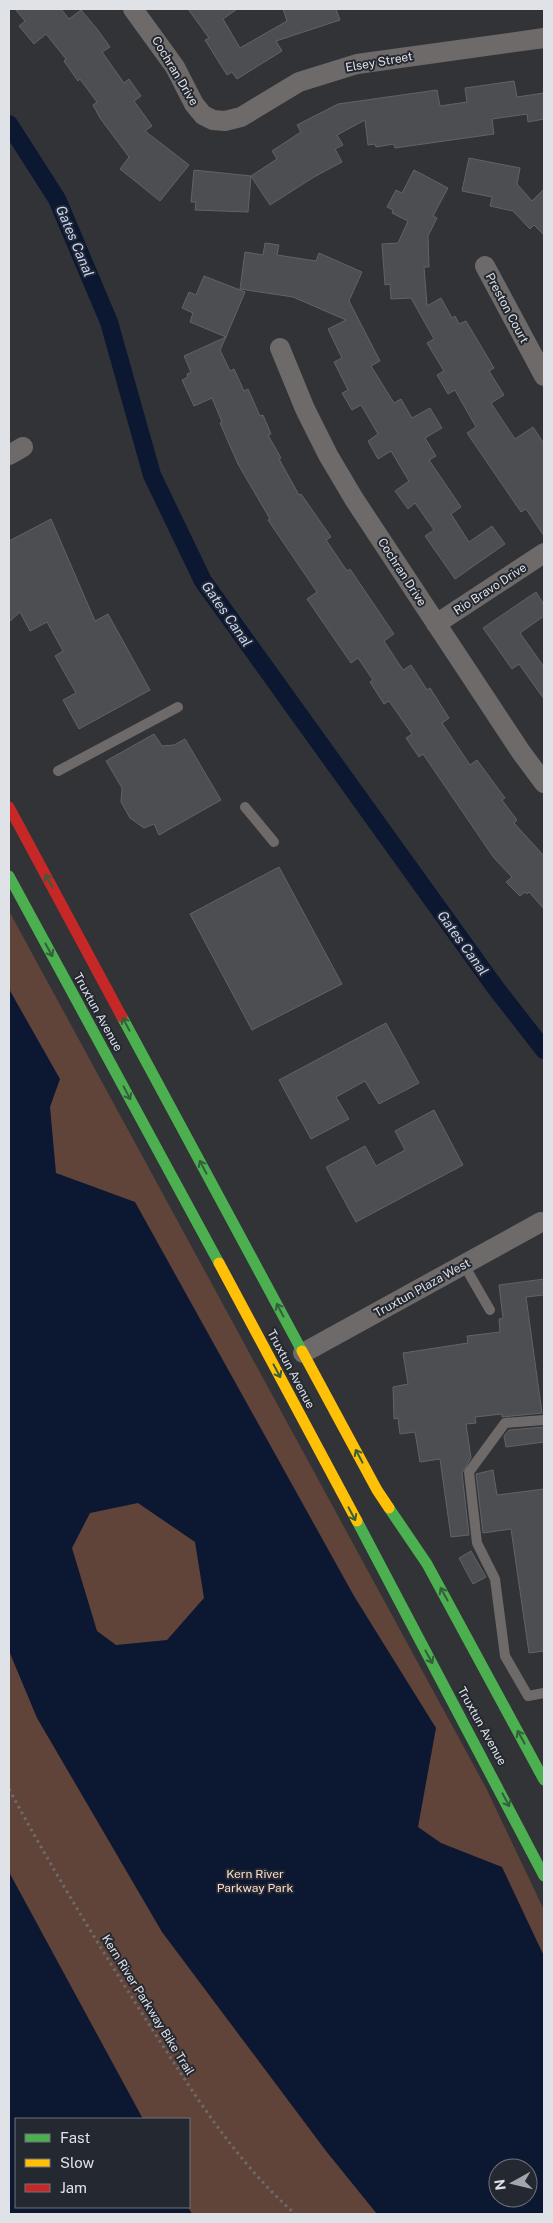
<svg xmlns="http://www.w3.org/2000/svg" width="553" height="2223" viewBox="0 0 553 2223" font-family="'Public Sans',sans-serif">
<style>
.green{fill:#614439;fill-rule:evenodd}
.water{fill:#0c1731;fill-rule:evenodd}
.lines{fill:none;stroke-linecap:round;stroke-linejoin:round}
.canal{stroke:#0c1731;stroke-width:18}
.building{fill:#4c4e51;stroke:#616366}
.path{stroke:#6d6b6c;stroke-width:3;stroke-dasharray:2.5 4;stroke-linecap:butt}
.lane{stroke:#6e6a69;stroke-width:10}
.street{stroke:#6e6a69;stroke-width:20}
.fast{stroke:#4caf50;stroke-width:11}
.slow{stroke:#ffc107;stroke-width:11}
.jam{stroke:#c62828;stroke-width:11}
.oneway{stroke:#345e3d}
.labels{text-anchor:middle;stroke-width:4;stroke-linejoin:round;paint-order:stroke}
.street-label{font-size:12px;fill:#dfe2e7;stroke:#242830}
.park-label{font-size:12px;fill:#f9dcd0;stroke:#242830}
.water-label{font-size:14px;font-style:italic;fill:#c5d6fa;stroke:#242830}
</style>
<rect width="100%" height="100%" fill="#313337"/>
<path class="green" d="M9 911 486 1788 544 1910V2214H9ZM16 2119H189V2207H16ZM498 2168H528V2198H498Z"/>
<path class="water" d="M9 989 60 1079 50 1107 56 1173 135 1202 354 1596 436 1728 418 1827 441 1843 502 1867 544 1956V2214H377L326 2151 162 1932 37 1718 9 1651ZM138 1503 195 1542 204 1598 167 1640 116 1645 97 1631 72 1548 90 1513ZM498 2168H528V2198H498Z
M9 1872 143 2119H16V2207H188L192 2214H9Z"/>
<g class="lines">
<path class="canal" d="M9 124 57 199 109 322 152 475 203 581 495 987 544 1050"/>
</g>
<path class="building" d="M15 9H61L69 19 81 10 97 29 110 47 102 52 124 83 129 79 141 96 134 101 152 126 145 131 189 165 160 201 120 169 129 157 100 118 93 105 97 102 80 79 78 81 64 61 66 59 46 34 34 44 19 26 25 21Z
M188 9H237L223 19 240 48 287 21 283 9H336L340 20 276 41 282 51 237 79 232 72 227 75 205 40 209 38Z
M514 81 517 97 544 93V119L528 122 527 114 492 119 494 134 395 148 394 144 376 147 375 144 368 145 365 120 337 135 343 145 335 149 342 162 314 177 270 205 251 176 248 212 195 210 196 202H191L194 170 251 176 277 159 272 151 301 132 297 125 338 104 437 90 440 106 467 102 465 88Z
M469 158 520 168 517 184 532 201 544 189V235L534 225 530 229 513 211 490 206 492 197 462 191Z
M414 170 448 188 433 216 437 218 428 236 429 267H424L427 306 441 298 452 318 455 316 459 324 466 321 494 368 489 371 504 395 491 403 515 439 533 427 544 444V536L526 509 521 512 467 433 476 427 455 390 448 394 437 375 444 371 427 343 434 339 411 298 391 299 390 284 385 285 382 244 398 243 408 221 392 213 393 210 387 207 396 190 402 193Z
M265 243 279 245 277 255 316 261 319 253 362 272 349 301 380 361 371 366 394 403 401 399 412 418 430 408 442 428 425 438 436 456 429 460 461 507 451 514 469 542 492 526 505 544 455 579 425 536 434 530 415 503 408 509 395 491 409 481 391 451 378 459 368 441 378 434 361 405 352 410 342 393 348 390 334 362 342 358 328 329 346 320 293 297 240 289 245 252 263 255Z
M204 276 245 292 226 337 190 322 193 313 182 308 189 292 196 295Z
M226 337 220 350 230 371 234 369 244 391 248 389 260 416 263 415 271 434 268 435 281 458 279 459 299 495 301 494 331 537 326 540 347 571 350 569 394 634 384 641 403 670 411 665 427 690 430 688 449 718 442 723 470 765 477 760 505 798 502 800 517 820 514 823 544 856V909L529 892 527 894 525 892 520 896 506 882 512 877 494 858 423 754 419 757 406 738 412 734 389 701 384 704 370 682 373 680 358 658 351 663 307 599 317 592 268 520 270 519 238 464 220 423 222 422 212 398 194 406 182 380 188 377 187 374 191 372 184 356Z
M51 519 95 621 108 614 150 690 79 729 63 700 76 693 55 656 63 651 47 622 30 631 20 612 9 622V541Z
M536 592 544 605V616L520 633 544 667V699L519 664 512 669 483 628Z
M154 734 162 746 174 745 185 739 221 800 159 835 154 824 144 828 130 818 121 802 122 788 106 761Z
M279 867 342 984 252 1030 190 914Z
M386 1023 419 1083 379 1104 365 1081 336 1097 349 1119 311 1139 279 1080Z
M434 1110 463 1165 356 1222 326 1167 365 1146 376 1166 405 1150 395 1131Z
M544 1279V1295L526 1297 542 1413 502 1417V1414L475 1417 476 1423 466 1424 471 1458 462 1473 469 1535 451 1537 440 1459 420 1462 415 1432 400 1434 398 1418 394 1419 393 1387 408 1384 403 1353 468 1343 467 1336 500 1332 499 1319 503 1318 499 1285Z
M544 1427V1442L506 1447 504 1436 509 1430Z
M493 1470 497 1495 544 1489V1651L529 1653 511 1529 483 1533 476 1474Z
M471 1551 486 1577 473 1584 459 1558Z"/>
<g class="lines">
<path class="path" d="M9 1789C53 1871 102 1951 152 2029 196 2097 235 2160 295 2214"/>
<path class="lane" d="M58 771 178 707
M245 807 274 842
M464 1265 490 1310
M544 1420 505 1423 469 1472 477 1543 495 1579 505 1656 528 1696 544 1693"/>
<path class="street" d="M133 9 175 67 194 104 203 115 213 120 225 121 241 117 299 82 357 64 544 38
M485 266 544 376
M280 348 305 409 328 455 354 499 521 752 544 783
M9 455 23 447
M436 624 544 553
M303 1353 541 1222"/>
<path class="fast" d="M9 876 219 1263
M122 1017 302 1351
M389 1508 427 1564 544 1780
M357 1521 544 1876"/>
<path class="slow" d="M219 1263 357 1521
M302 1351 377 1490 389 1508"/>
<path class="jam" d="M9 807 122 1017"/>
</g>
<defs><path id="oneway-shaft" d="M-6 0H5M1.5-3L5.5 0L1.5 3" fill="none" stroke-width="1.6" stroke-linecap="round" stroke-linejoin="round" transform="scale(1.25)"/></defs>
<g class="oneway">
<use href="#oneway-shaft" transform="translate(49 881) rotate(-118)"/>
<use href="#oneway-shaft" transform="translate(49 950) rotate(61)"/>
<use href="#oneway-shaft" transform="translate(126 1024) rotate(-118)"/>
<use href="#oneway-shaft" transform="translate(127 1093) rotate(62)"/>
<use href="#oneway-shaft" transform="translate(203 1167) rotate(-118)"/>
<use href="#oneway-shaft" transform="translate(280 1310) rotate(-118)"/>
<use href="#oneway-shaft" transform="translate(277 1371) rotate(62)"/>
<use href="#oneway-shaft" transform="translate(359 1456) rotate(-118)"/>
<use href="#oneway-shaft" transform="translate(352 1514) rotate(62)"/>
<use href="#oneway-shaft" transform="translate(444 1594) rotate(-119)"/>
<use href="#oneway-shaft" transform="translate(429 1657) rotate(61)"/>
<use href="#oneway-shaft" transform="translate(521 1737) rotate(-119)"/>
<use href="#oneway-shaft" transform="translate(506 1800) rotate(62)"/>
</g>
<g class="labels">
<g class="street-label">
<text transform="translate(379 62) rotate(-10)" y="4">Elsey Street</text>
<text transform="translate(175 71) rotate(59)" y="4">Cochran Drive</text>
<text transform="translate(507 308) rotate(62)" y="4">Preston Court</text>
<text transform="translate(402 572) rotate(57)" y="4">Cochran Drive</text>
<text transform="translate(490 589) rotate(-33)" y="4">Rio Bravo Drive</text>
<text transform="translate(98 1012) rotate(61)" y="4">Truxtun Avenue</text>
<text transform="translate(422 1288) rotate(-29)" y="4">Truxtun Plaza West</text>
<text transform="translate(291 1369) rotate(62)" y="4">Truxtun Avenue</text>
<text transform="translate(482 1726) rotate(61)" y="4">Truxtun Avenue</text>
<text transform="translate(148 2005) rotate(58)" y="4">Kern River Parkway Bike Trail</text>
</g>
<g class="park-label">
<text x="255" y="1878">Kern River<tspan x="255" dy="14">Parkway Park</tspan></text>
</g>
<g class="water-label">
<text transform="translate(75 241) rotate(67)" y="5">Gates Canal</text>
<text transform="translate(227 614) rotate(55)" y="5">Gates Canal</text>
<text transform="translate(463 943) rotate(54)" y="5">Gates Canal</text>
</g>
</g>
<rect width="553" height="2223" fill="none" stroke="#dfe2e7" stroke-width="20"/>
<rect x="15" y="2118" width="175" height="90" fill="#242830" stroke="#6f7279"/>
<rect x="25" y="2134" width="25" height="8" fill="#4caf50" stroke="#6f7279"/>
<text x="60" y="2143" font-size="15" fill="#dfe2e7">Fast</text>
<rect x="25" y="2159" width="25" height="8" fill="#ffc107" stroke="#6f7279"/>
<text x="60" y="2168" font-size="15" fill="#dfe2e7">Slow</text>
<rect x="25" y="2184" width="25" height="8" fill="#c62828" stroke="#6f7279"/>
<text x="60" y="2193" font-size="15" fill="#dfe2e7">Jam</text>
<g transform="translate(513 2183) rotate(262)"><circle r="24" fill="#242830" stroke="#6f7279"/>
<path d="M0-4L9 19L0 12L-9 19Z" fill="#a2a5a9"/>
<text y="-8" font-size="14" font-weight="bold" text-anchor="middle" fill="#dfe2e7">N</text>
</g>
</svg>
